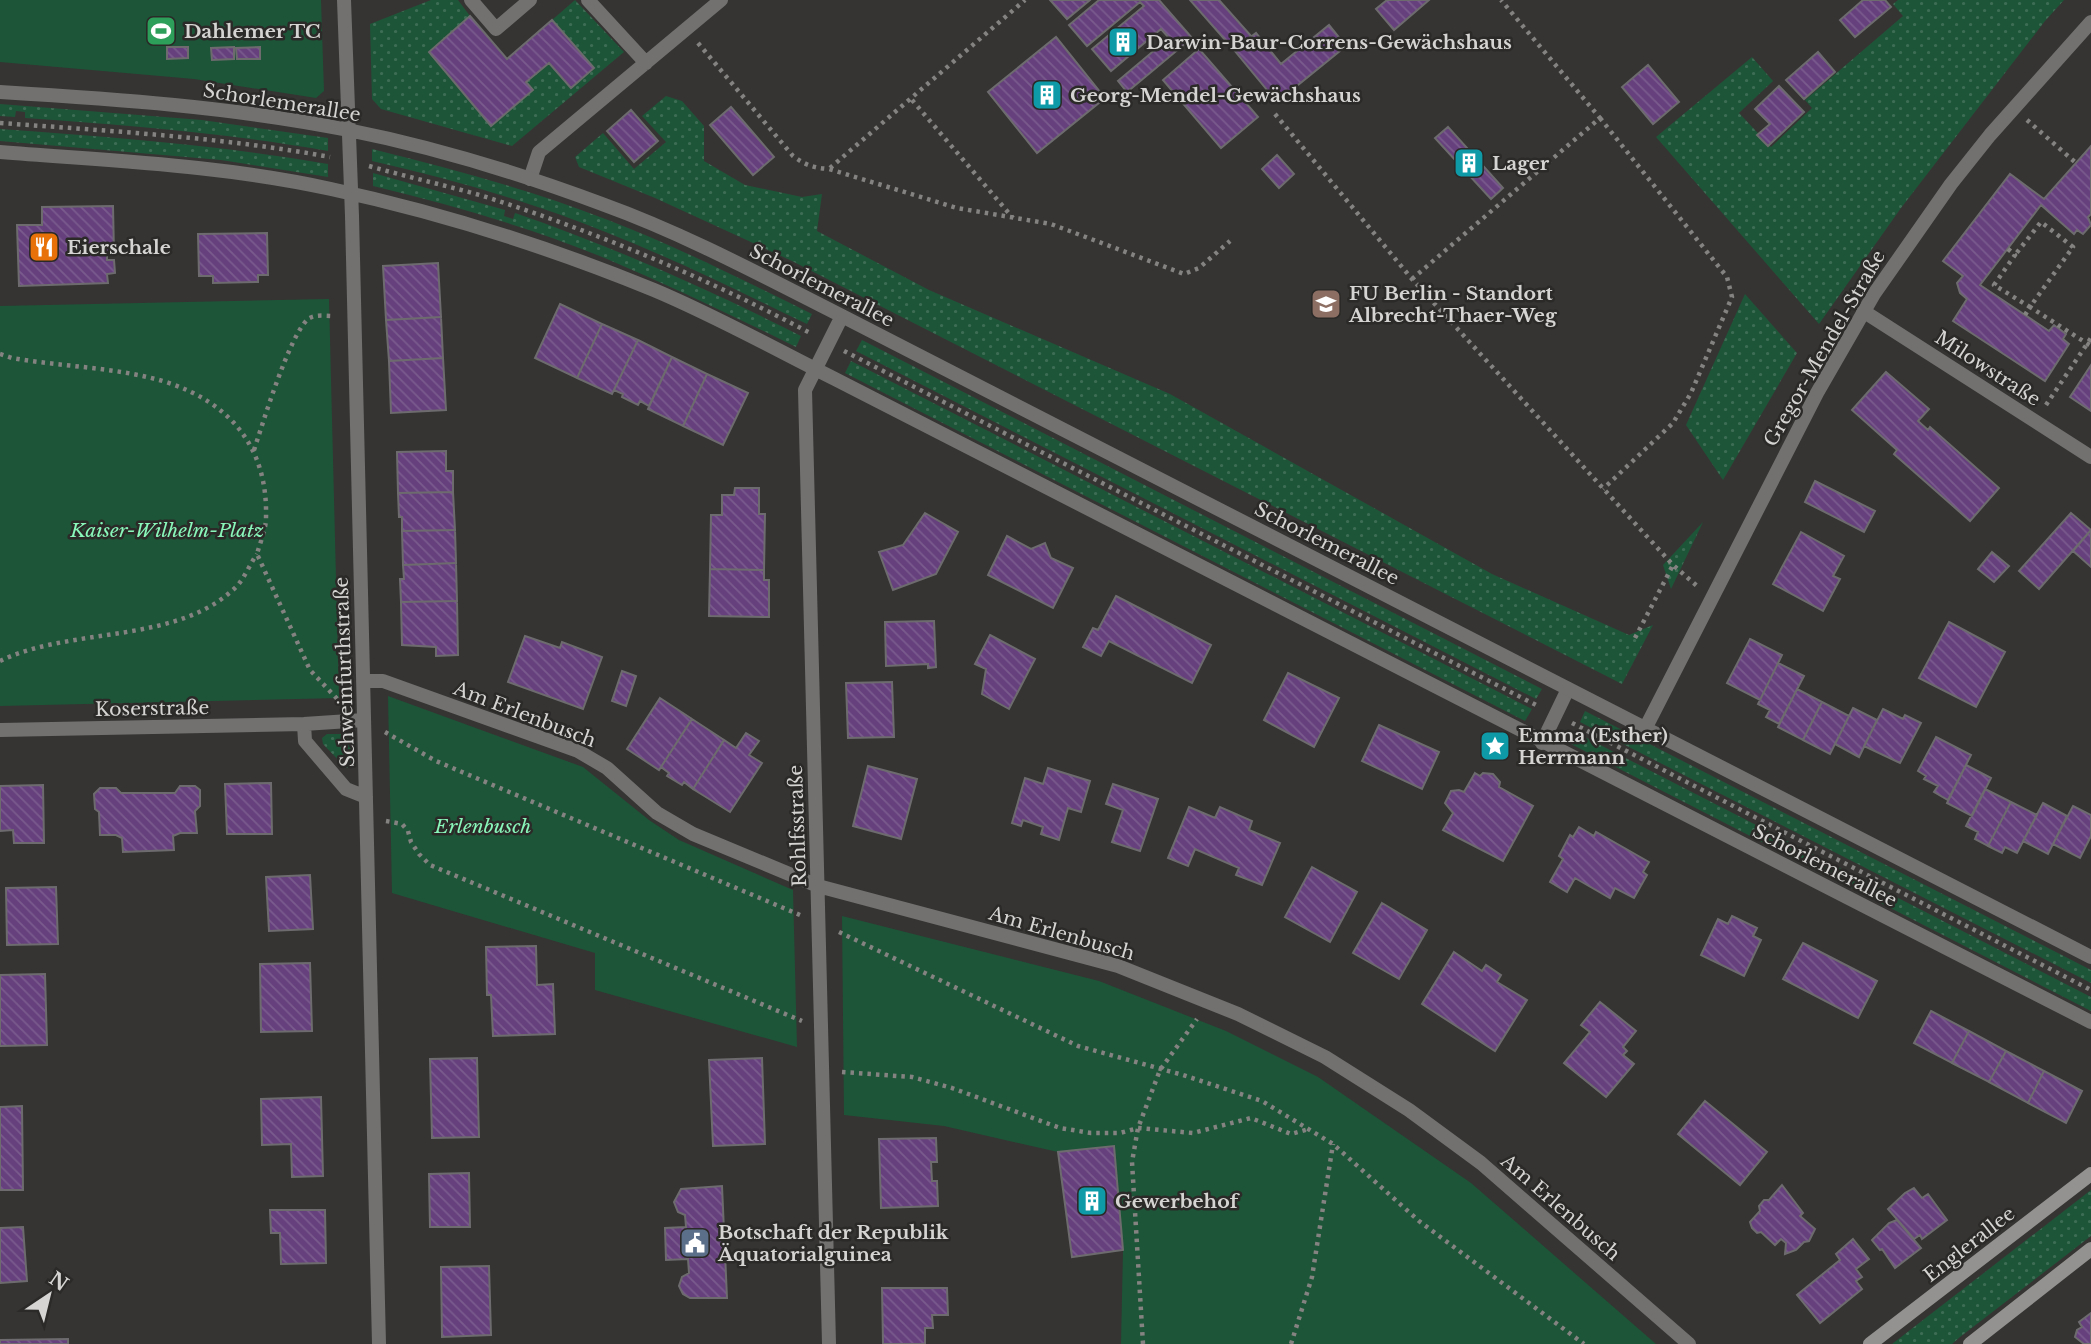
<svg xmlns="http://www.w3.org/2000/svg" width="2091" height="1344" viewBox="0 0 2091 1344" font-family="'Libre Baskerville',serif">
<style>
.grass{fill:url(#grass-dots)}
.park{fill:#1d5538}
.building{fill:url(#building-back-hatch);stroke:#6d6b6e;stroke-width:2}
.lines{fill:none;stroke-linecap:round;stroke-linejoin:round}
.path{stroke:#848381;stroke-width:4.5;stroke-dasharray:3.5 5;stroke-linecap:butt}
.service{stroke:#727170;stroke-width:14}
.minor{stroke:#727170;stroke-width:14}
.secondary{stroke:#949290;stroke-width:14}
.labels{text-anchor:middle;stroke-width:5;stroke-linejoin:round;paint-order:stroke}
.poi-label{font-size:19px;font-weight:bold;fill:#d5d4d2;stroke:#2b2a28;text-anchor:start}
.street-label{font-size:19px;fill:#d5d4d2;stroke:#2b2a28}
.park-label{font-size:19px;font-style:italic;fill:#89f7ba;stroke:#2b2a28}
</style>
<defs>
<pattern id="grass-dots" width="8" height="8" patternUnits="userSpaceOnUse" patternTransform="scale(1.75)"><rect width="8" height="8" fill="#1d5538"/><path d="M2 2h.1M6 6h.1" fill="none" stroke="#3d6d54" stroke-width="1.8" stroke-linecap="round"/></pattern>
<pattern id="building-back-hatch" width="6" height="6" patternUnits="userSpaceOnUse" patternTransform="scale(1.75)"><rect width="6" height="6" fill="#65407c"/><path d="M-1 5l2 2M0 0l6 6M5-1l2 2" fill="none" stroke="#7a5b8e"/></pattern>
</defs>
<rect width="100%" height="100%" fill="#353432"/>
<path class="grass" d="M431 0H458L470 16 429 53 491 126 532 91 526 82 549 63 571 88 594 69 552 20 575 0 624 52 512 146 381 109 372 99 370 24Z
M1898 0H2064L2045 21 1901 208 1819 324 1656 137 1752 57 1773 81 1739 113 1771 147 1812 108 1805 100 1903 16 1893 4Z
M666 96 682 101 704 126V161L745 185 802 197 822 194 817 231 929 290 1170 394 1492 574 1629 635 1653 625 1622 684 792 261 655 198 579 167 575 157 603 133 634 169 666 142 642 116Z
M0 104 202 120 328 138V151C227 133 127 125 25 118V112L16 111 15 117 0 116Z
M0 129C110 137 219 145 328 164V177L221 160 0 141Z
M372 149C452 169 531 190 608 220 678 247 745 281 812 314L807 324C741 292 676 260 608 233 531 202 452 179 372 161Z
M373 173 505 210 504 216 513 219 515 213C614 247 708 289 801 336L796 347C733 316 671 286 607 259 532 228 452 205 373 186Z
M1745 294 1797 353 1723 480 1686 425Z
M862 340 1542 689 1536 699 856 351Z
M851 361 1532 709 1525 721 845 373Z
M1703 522 1671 589 1663 565Z
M1585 711 2091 970V983L1580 722Z
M1575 732 2091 997V1011L1569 743Z
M327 734H343L351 740 352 765 349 768 345 767 323 744 322 738Z
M2091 1190V1236L1960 1337 1952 1344H1892Z"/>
<path class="park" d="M0 0H321L324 91 316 98 194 79 0 62Z
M329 299 339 698 0 706V306Z
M388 696 583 767 649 820 679 840 793 890 797 1047 595 990V953L392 893Z
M842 916 1099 981 1226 1031 1318 1077 1471 1183 1656 1344H1121L1123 1250 1114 1146 1058 1152 944 1126 844 1115Z"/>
<path class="building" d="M1050 0H1090L1067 19Z
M1099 0H1159L1192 38 1127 92 1118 81 1169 38 1161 29 1111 71 1092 49 1144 6 1140 2 1087 46 1069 25Z
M1190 0H1219L1251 36 1234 50Z
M1387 0H1429L1394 30 1376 9Z
M1863 0H1885L1891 7 1855 37 1840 20Z
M470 16 507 59 552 20 594 68 571 88 549 63 526 82 533 90 491 126 429 52Z
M1329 25 1346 46 1277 102 1234 50 1256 33 1281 64Z
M1056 37 1105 98 1037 153 988 92Z
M167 47H188V58L167 59Z
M234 47V59L212 60 211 48Z
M260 47V59H237L236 48Z
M1199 49 1258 117 1221 148 1163 80Z
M1818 52 1835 72 1804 99 1786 80Z
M1648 65 1679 102 1653 124 1622 87Z
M1779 86 1804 112 1768 146 1757 135 1770 124 1755 109Z
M731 107 774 157 753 175 710 125Z
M631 110 658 141 634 162 607 131Z
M1448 127 1503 188 1491 199 1435 138Z
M2091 146V214L2088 217 2091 225 2083 234 2077 230 2074 234 2041 205 1980 285 2049 331 2054 325 2066 334 2063 339 2069 344 2045 381 1953 321 1967 299 1960 293 1957 283 1963 276 1943 261 2010 174 2044 199Z
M1277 155 1294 174 1279 188 1262 169Z
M113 206 114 253 107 254V260H114L115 273 107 274 108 283 19 286 17 225H42V207Z
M267 233 268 275H258V282L213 283V276H199L198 234Z
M438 263 441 317 386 320 383 266Z
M560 304 602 324 577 378 535 358Z
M441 317 443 358 389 361 386 320Z
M602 324 638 340 612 394 577 378Z
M638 340 672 357 649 406 640 401 638 405 622 397 623 394 614 390Z
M672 357 707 374 683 426 648 409Z
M443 358 446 410 391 413 389 361Z
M2091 365V411L2070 397Z
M1886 372 1929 409 1918 421 1928 430 1930 427 1999 488 1970 521 1894 454 1897 450 1852 410Z
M707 374 748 393 723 445 683 426Z
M446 451V471H453V492L398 493 397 452Z
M1815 481 1875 511 1864 532 1805 502Z
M735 488H759V514H765L764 570 710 569 711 515H722V495H734Z
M453 492 455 530 402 531V517H399L398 493Z
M925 513 958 532 936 574 893 590 879 552 903 545Z
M2071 513 2091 530 2039 589 2019 571Z
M455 530 456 563 403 565 402 531Z
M2091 530V567L2073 551Z
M1801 532 1844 556 1833 576 1840 579 1823 611 1773 584Z
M1007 536 1031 549 1045 543 1051 558 1073 568 1053 608 988 575Z
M1992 552 2009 566 1994 582 1978 569Z
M456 563 457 601 401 602 400 579H404L403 565Z
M710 569 764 570V580H769V617L709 616Z
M1116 596 1211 645 1192 683 1109 641 1101 656 1083 647 1093 628 1098 630Z
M457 601 458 655 436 656V647L402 645 401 602Z
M934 621 936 667 928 668V664L886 666 885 622Z
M1949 622 2005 652 1976 707 1919 678Z
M990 635 1035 659 1009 709 982 694 986 669 975 664Z
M525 636 560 648 562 642 602 657 583 709 508 682Z
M1750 639 1782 655 1760 700 1727 683Z
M1778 663 1804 676 1779 724 1766 717 1770 710 1758 704Z
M622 671 636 676 626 706 612 701Z
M1288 673 1339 698 1314 747 1264 720Z
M892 682 894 737 848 738 846 683Z
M1797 689 1822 702 1803 740 1778 727Z
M660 698 692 719 659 770 627 749Z
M1822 702 1849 716 1830 754 1803 740Z
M1853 708 1877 720 1859 757 1835 744Z
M1883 709 1903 719 1905 715 1921 723 1900 763 1864 746Z
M692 719 724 740 693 789 684 782 682 785 667 776 669 773 661 767Z
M1379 725 1439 752 1422 789 1362 761Z
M746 733 759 741 749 755 762 763 730 812 693 789 724 740 736 748Z
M1936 737 1971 755 1948 800 1934 792 1938 786 1924 779 1926 776 1918 771Z
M1966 765 1991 778 1972 816 1947 803Z
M868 766 917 779 901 839 853 826Z
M1048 768 1090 781 1081 812 1068 808 1059 840 1041 834 1043 827 1023 820 1021 826 1012 823 1025 778 1043 784Z
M1475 773 1480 776 1483 773 1493 774 1500 782 1499 787 1533 806 1503 861 1443 830 1453 813 1445 803 1451 791 1459 790 1464 792Z
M271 783 272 834H227L225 784Z
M1113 784 1158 799 1140 851 1112 842 1123 810 1106 804Z
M43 785 44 843H14L13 830 0 831V786Z
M180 786H195L200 790V806L195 811 197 833H180L173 836 174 850 123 852 122 838 116 835H100L99 812 95 809 94 794 100 788H116L121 793H175Z
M1985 789 2011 802 1988 846 1975 839 1978 832 1966 826Z
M2011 802 2037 815 2017 853 2005 847 2002 853 1988 846Z
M2043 803 2067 816 2048 854 2023 841Z
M2073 806 2091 815V836L2080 858 2053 844Z
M1189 807 1215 818 1220 807 1252 821 1249 830 1280 843 1262 885 1236 875 1239 868 1195 849 1188 866 1168 858Z
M1579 827 1594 836 1596 832 1649 862 1643 872 1647 875 1634 898 1615 888 1610 898 1575 878 1567 892 1550 882 1563 859 1559 856 1570 835 1573 837Z
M1312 867 1357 892 1330 942 1285 917Z
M310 875 313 929 269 931 266 877Z
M56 887 58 944 7 945 6 888Z
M1382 903 1427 930 1399 979 1353 953Z
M1732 916 1757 928 1753 936 1761 940 1744 976 1701 955 1718 919 1728 924Z
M1803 943 1877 981 1858 1018 1783 979Z
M536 946 537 985 553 984 555 1034 493 1036 491 995H487L486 947Z
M1454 952 1482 971 1486 965 1501 975 1497 982 1527 1000 1495 1051 1422 1004Z
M310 963 312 1031 261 1032 260 964Z
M45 974 47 1045 0 1046V975Z
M1600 1002 1636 1031 1623 1047 1627 1051 1623 1055 1634 1064 1606 1097 1564 1063 1590 1032 1581 1025Z
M1931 1011 1969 1031 1952 1063 1914 1043Z
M1969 1031 2006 1051 1989 1082 1952 1063Z
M2006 1051 2044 1071 2028 1103 1989 1082Z
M477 1058 479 1137 432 1138 430 1059Z
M762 1058 765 1144 713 1146 709 1060Z
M2044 1071 2082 1091 2066 1123 2028 1103Z
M321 1097 323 1176 292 1177 291 1144 262 1145 261 1099Z
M1705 1101 1767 1152 1740 1185 1678 1134Z
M22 1106 23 1190H0V1107Z
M936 1138 937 1162H931L932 1181H937L938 1206 881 1208 879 1139Z
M1114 1146 1123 1250 1072 1257 1058 1152Z
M469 1173 470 1227H430L429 1174Z
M1782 1185 1803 1213 1800 1216 1815 1229 1809 1241 1804 1242 1796 1250 1785 1254 1786 1243 1781 1239 1775 1245 1761 1232 1757 1233 1752 1228 1750 1222 1760 1211 1759 1206 1764 1200H1769Z
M722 1186 727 1298H690L683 1294 679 1286 682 1277 689 1273 688 1259 666 1260 665 1228 686 1227 685 1215 678 1212 674 1202 681 1189Z
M1914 1188 1922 1198 1928 1194 1947 1220 1922 1239 1920 1235 1914 1239 1888 1209 1905 1193Z
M270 1210H325L326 1263 281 1264 280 1233H271Z
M1897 1220 1921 1248 1895 1268 1882 1249 1880 1250 1872 1240 1889 1223Z
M23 1227 27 1281 0 1283V1228Z
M1853 1239 1869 1259 1856 1269 1862 1277 1856 1281 1862 1289 1820 1323 1797 1295 1840 1260 1836 1254Z
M489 1266 491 1335 442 1337 441 1267Z
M882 1288H947L948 1315H932L933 1328H925V1344H883Z
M2091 1313V1344H2084L2075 1337 2077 1330 2082 1327 2079 1322Z
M68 1339V1344H0V1340Z"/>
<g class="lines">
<path class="path" d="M698 43 793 156C805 165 814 168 829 169L957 208 1051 224 1184 274 1199 268 1230 241
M912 100 1013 218
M1275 114 1412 279 1673 565 1697 586
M1600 118 1727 277 1732 297 1691 393 1673 423 1603 489
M2027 120 2076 163
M0 123C110 131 221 137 330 157
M369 166C407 177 445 185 483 196 596 232 707 278 812 334
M830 168 1025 0
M2008 249 2015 255 1994 285 2030 307 2073 247 2041 222 2015 255
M1412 279 1600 118 1501 0
M2025 315 2030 307 2091 346
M844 351 1538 706
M0 354 12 358C63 367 117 367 166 382 231 403 268 448 266 518 266 529 260 543 257 554L310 670 341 703
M2046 405 2091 338
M254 450C263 423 289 336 308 319 315 314 326 316 334 316
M1635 638 1673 565
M0 661C72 626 178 645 237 586 245 577 250 564 257 554
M1572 723 2091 990
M385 732 436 761 800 915
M386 821 402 824 408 831 411 842 419 854 430 865 802 1021
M839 932 1078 1046 1183 1075 1262 1101 1333 1144 1419 1221 1584 1344
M842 1072 912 1077 952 1088 1060 1128 1091 1133H1120L1138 1128 1193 1133 1251 1118 1291 1134 1309 1129
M1143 1344 1132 1162 1138 1128 1160 1070 1197 1019
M1291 1344 1312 1277 1333 1144"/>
<path class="service" d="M471 0 496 29 530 0
M588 0 646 63
M530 179 539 152 721 0
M1542 743 1568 689"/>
<path class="minor" d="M344 0 352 216 379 1344
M0 92C116 99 233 107 348 130 434 147 519 173 602 204 685 234 763 276 842 316L2091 957
M0 152C110 161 223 165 331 189 442 213 549 247 654 290 716 316 775 349 835 379L2091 1022
M1863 311 2091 457
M363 681H383L578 751 607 768 657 813 693 834 818 886 1118 966 1238 1014 1325 1057 1409 1110 1481 1163 1689 1344
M304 724 305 741 346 789 366 797
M1645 729 1817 393 1874 294 1951 184 1990 135 2091 22
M0 730 304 724 364 720
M829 1344 805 390 842 316"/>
<path class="secondary" d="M1870 1344 2091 1174
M1970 1344 2091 1249"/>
</g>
<defs>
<g id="stadium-square" transform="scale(1.575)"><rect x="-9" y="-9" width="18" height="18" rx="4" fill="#2e9e5b" stroke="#2b2a28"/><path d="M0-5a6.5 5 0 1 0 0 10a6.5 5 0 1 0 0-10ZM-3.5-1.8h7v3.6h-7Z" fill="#fff"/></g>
<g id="building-square" transform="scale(1.575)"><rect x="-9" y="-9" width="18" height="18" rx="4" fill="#0f9aa8" stroke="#2b2a28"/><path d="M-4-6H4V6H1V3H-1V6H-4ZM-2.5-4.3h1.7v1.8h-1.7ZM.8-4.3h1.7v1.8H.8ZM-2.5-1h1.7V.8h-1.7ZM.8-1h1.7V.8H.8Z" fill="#fff"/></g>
<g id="restaurant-square" transform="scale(1.575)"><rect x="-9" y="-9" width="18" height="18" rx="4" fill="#e8710a" stroke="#2b2a28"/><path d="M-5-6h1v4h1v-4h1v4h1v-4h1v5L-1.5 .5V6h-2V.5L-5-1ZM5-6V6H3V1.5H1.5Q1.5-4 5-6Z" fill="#fff"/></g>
<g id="university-square" transform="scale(1.575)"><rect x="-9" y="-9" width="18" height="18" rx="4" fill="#8d6e63" stroke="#2b2a28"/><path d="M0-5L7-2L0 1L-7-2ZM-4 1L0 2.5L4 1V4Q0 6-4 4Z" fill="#fff"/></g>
<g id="sight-square" transform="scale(1.575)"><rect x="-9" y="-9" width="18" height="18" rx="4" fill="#0f9aa8" stroke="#2b2a28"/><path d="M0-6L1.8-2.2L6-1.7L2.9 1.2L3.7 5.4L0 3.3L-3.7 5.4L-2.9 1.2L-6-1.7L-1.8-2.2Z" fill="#fff"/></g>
<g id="civic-square" transform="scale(1.575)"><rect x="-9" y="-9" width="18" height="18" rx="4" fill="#5c6f8a" stroke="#2b2a28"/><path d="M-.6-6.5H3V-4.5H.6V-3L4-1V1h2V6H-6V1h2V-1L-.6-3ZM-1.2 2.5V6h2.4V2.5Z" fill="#fff"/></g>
</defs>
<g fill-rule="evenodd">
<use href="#stadium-square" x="161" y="31"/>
<use href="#building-square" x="1123" y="42"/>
<use href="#building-square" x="1047" y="95"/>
<use href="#building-square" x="1469" y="163"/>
<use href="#restaurant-square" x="44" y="247"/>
<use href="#university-square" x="1326" y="304"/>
<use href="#sight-square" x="1495" y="746"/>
<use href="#building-square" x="1092" y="1201"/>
<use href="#civic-square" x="695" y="1243"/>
</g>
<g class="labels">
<g class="poi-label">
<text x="184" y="38">Dahlemer TC</text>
<text x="1146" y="49">Darwin-Baur-Correns-Gewächshaus</text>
<text x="1070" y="102">Georg-Mendel-Gewächshaus</text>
<text x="1492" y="170">Lager</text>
<text x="67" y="254">Eierschale</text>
<text x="1349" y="300">FU Berlin - Standort<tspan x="1349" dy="22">Albrecht-Thaer-Weg</tspan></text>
<text x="1518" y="742">Emma (Esther)<tspan x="1518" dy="22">Herrmann</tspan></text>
<text x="1115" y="1208">Gewerbehof</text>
<text x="718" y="1239">Botschaft der Republik<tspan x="718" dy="22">Äquatorialguinea</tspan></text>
</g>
<g class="street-label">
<text transform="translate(282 102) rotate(9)" y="7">Schorlemerallee</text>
<text transform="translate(822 285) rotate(27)" y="7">Schorlemerallee</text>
<text transform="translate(1824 348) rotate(-60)" y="7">Gregor-Mendel-Straße</text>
<text transform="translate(1988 368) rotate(33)" y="7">Milowstraße</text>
<text transform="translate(1327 543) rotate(27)" y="7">Schorlemerallee</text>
<text transform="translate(344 672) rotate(-92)" y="7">Schweinfurthstraße</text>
<text transform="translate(152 708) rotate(-1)" y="7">Koserstraße</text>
<text transform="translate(525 714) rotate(21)" y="7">Am Erlenbusch</text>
<text transform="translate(797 826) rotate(-92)" y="7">Rohlfsstraße</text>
<text transform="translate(1825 865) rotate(27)" y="7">Schorlemerallee</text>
<text transform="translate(1062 933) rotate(16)" y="7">Am Erlenbusch</text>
<text transform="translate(1561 1207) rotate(41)" y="7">Am Erlenbusch</text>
<text transform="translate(1969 1244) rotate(-38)" y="7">Englerallee</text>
</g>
<g class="park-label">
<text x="167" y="537">Kaiser-Wilhelm-Platz</text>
<text x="483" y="833">Erlenbusch</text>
</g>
</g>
<g transform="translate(49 1295) rotate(35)" stroke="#2b2a28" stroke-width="5" paint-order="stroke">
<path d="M0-5L12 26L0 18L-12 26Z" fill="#d5d4d2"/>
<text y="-10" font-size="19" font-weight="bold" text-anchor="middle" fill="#d5d4d2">N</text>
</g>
</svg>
